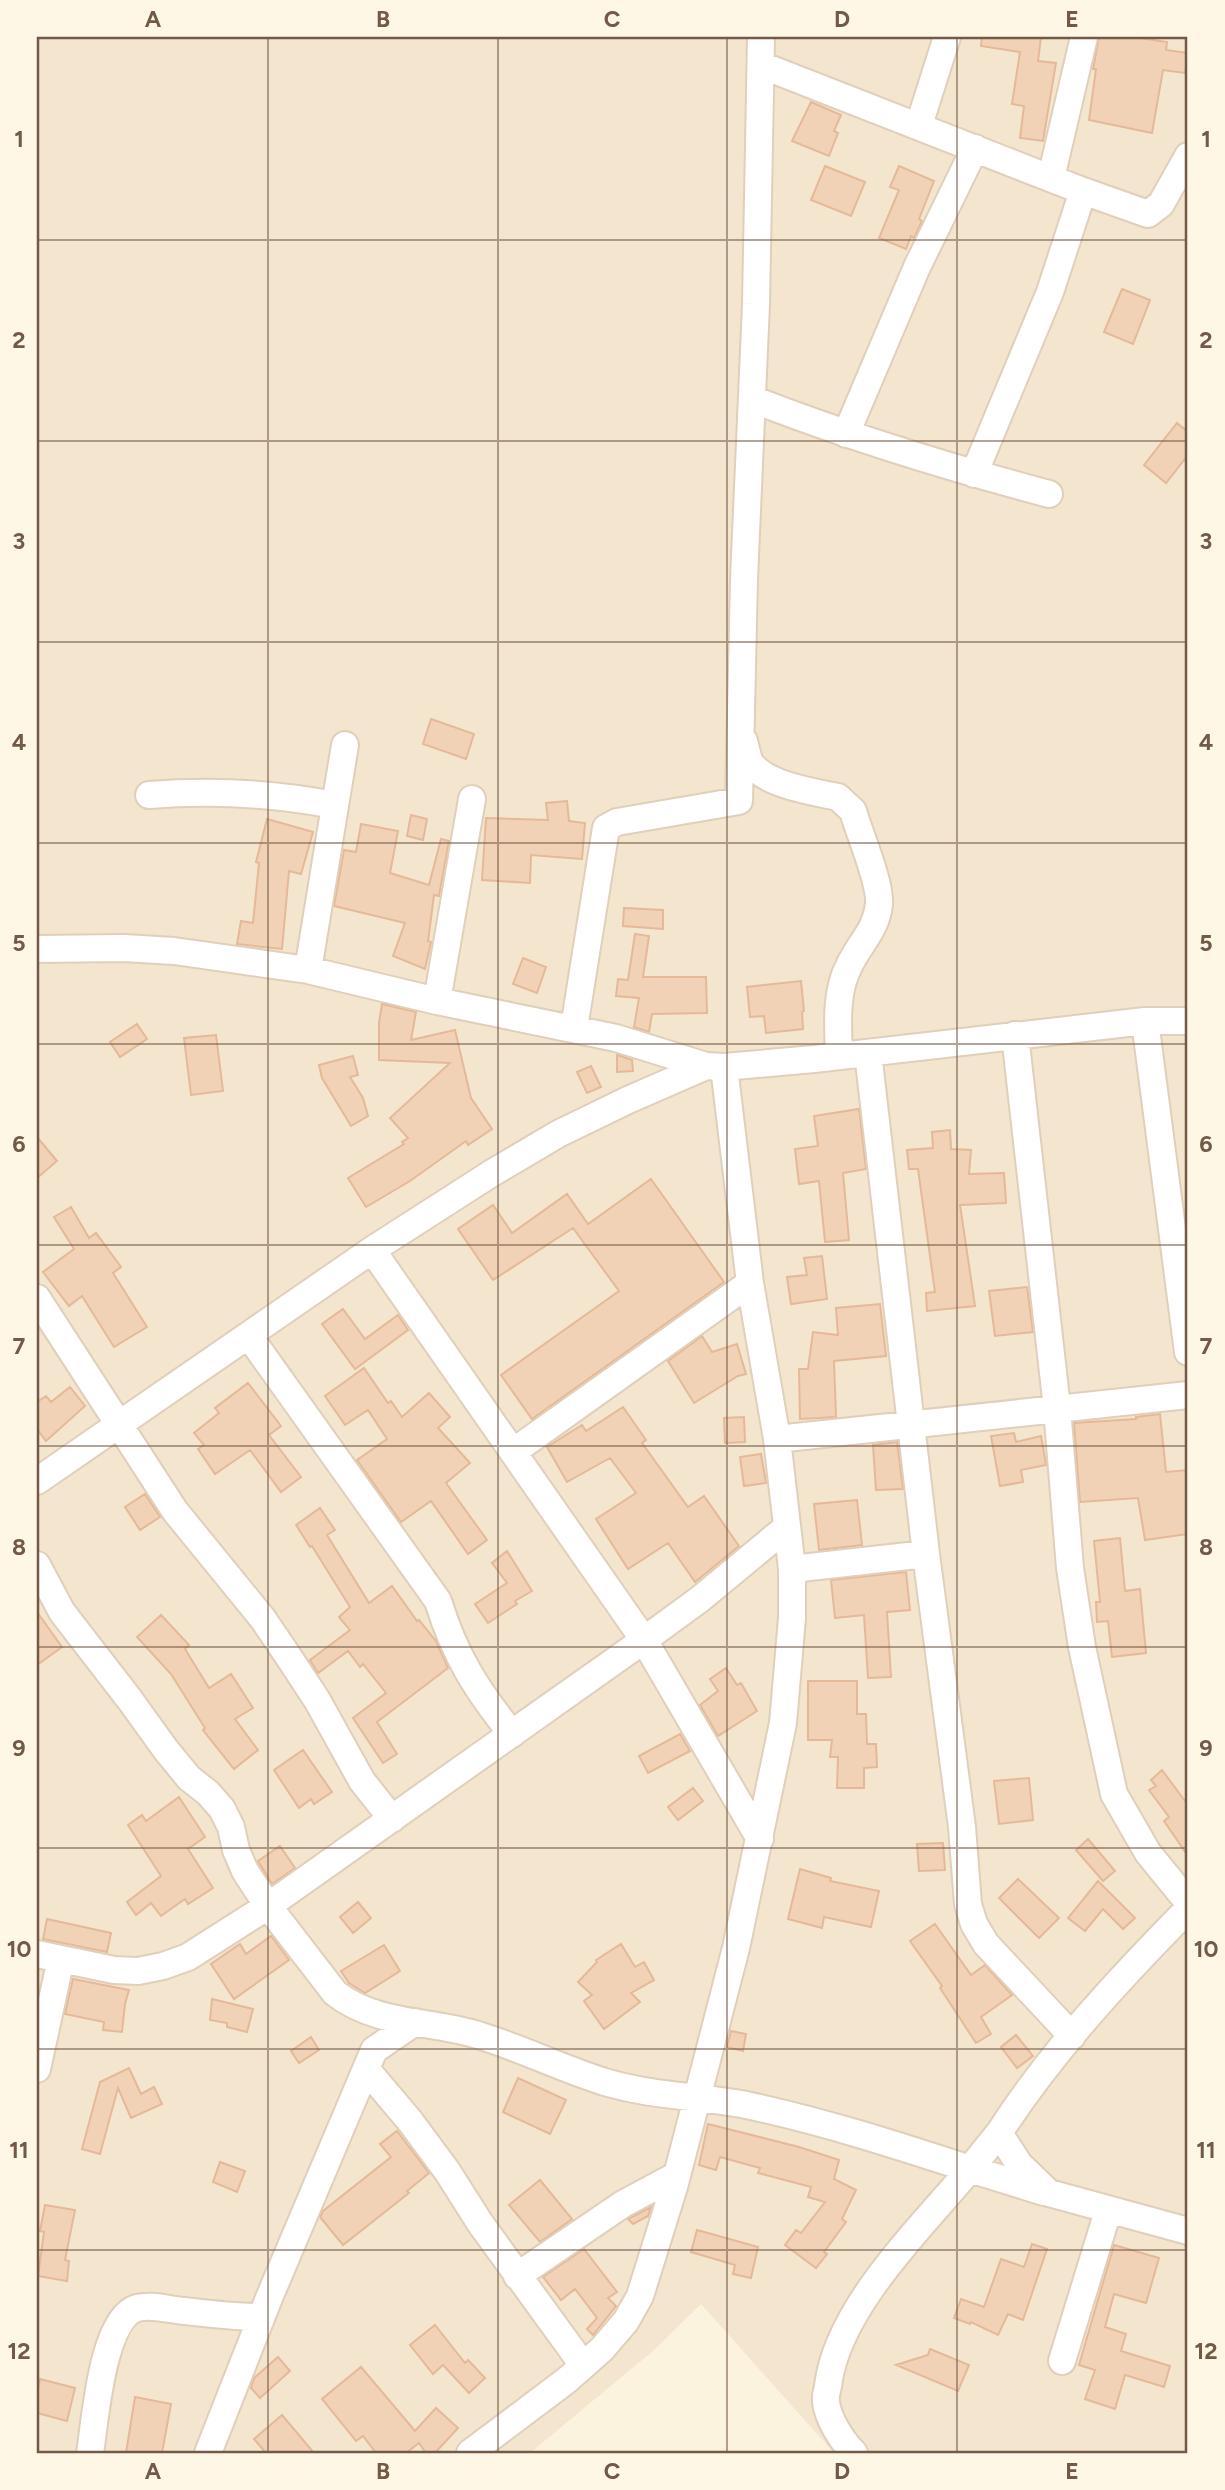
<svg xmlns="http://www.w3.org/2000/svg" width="1225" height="2490" viewBox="0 0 1225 2490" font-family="Figtree,sans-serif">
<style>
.residential{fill:#f4e5ce}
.building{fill:#f2d2b7;stroke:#e5b997;stroke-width:2}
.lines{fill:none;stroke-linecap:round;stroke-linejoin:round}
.minor-casing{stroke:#e0cfbb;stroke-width:30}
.minor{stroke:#fff;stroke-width:26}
.grid{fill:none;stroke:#735947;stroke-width:2;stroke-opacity:0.55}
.neatline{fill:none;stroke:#735947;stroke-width:2.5}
.grid-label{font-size:23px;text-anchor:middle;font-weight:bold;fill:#735947}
</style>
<rect width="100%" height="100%" fill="#fcf3df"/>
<path class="residential" d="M37 37H1188V2453H834L701 2304 654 2350 530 2453H37Z"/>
<path class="building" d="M982 37H1041L1038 61 1056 63 1043 141 1020 138 1024 106 1012 104 1020 52 981 46Z
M1099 37H1134L1167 42 1166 50 1188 53 1185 73 1163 70 1152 133 1089 120 1096 69H1093Z
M811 102 841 115 834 131 838 133 829 156 792 141Z
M825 166 865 182 851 216 811 200Z
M899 166 934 181 919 219 922 221 914 238 911 236 906 249 879 238 899 190 890 187Z
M1122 289 1150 300 1133 344 1104 332Z
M1177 423 1188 432V455L1166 483 1144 465Z
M431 719 474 734 466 759 423 744Z
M567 801 569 821 585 823 582 859 531 855 530 883 482 880 486 818 548 820 546 803Z
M411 815 427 819 423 840 407 836Z
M267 819 313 832 301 874 289 871 282 949 237 944 241 921 253 923 259 863 256 862Z
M361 824 398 831 390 873 429 885 441 839 449 841 439 896 434 895 428 941 431 942 425 969 393 956 405 923 334 906 344 850 356 852Z
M624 908 663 910V929L623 926Z
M635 934 649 936 643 977H706L707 1013 652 1014 649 1032 634 1027 639 998 616 996 618 979 628 980Z
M523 958 546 967 537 993 513 984Z
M801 981 804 1011 802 1012 803 1029 766 1033 764 1016 750 1017 747 987Z
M382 1004 416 1012 411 1040 455 1030 471 1098 492 1129 468 1145 466 1141 410 1181 366 1207 348 1178 404 1144 402 1142 408 1138 390 1118 450 1063 379 1060V1023Z
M137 1024 147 1039 120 1057 110 1042Z
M216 1035 223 1091 191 1095 184 1038Z
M617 1055 632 1060 633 1071 617 1072Z
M353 1056 358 1075 350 1077 363 1098 368 1116 351 1126 322 1078 319 1065Z
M591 1066 601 1087 587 1093 577 1072Z
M859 1109 866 1169 843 1173 849 1240 825 1242 819 1181 799 1184 795 1149 818 1146 814 1116Z
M950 1130 951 1149 971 1150 969 1174 1004 1173 1006 1203 960 1205 975 1306 927 1311 926 1293 935 1292 918 1169H909L907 1150 933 1148 932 1132Z
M37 1137 57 1161 37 1178Z
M651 1179 724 1282 532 1419 501 1375 619 1291 573 1228 493 1280 458 1229 493 1205 512 1233 567 1194 588 1224Z
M71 1207 89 1238 96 1233 121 1267 113 1273 147 1327 114 1347 82 1296 69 1306 43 1272 74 1249 54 1217Z
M822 1256 827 1299 791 1304 787 1277 807 1275 804 1258Z
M1027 1287 1033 1332 995 1336 989 1291Z
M880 1304 886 1356 834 1361 836 1417 800 1419 799 1369H808L813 1332 838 1335 836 1308Z
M343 1309 365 1339 398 1315 408 1330 355 1369 322 1324Z
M702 1336 712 1352 737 1344 746 1374 738 1376 694 1403 668 1361Z
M364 1368 388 1403 391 1401 402 1417 429 1393 450 1417 438 1428 470 1463 446 1483 487 1540 468 1554 431 1501 401 1522 357 1460 387 1439 368 1410 345 1425 325 1396Z
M248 1383 281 1426 269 1435 301 1477 281 1492 250 1450 215 1474 198 1449 204 1445 194 1433 219 1413 215 1408Z
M70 1387 85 1406 46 1441 37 1429V1402L46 1396 51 1402Z
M623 1407 646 1440 642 1443 688 1507 704 1496 739 1546 695 1582 668 1543 628 1569 596 1519 636 1493 610 1458 567 1482 547 1447 582 1425 586 1431Z
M1160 1414 1166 1472 1188 1470V1534L1145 1540 1138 1498 1080 1502 1074 1423 1136 1419V1417Z
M744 1417 745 1442 725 1443 724 1418Z
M1014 1433 1016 1442 1041 1436 1046 1465 1021 1470 1023 1482 1000 1486 991 1436Z
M897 1442 903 1489 876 1490 873 1445Z
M761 1454 766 1483 744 1486 740 1457Z
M145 1494 160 1517 140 1530 125 1507Z
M857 1500 862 1545 819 1550 814 1504Z
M320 1508 335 1530 327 1535 369 1603 392 1586 417 1621 419 1620 436 1641 448 1668 377 1722 397 1754 383 1763 353 1718 386 1693 363 1664 360 1667 348 1651 318 1673 310 1660 350 1630 339 1617 350 1607 312 1546 310 1547 296 1525Z
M1120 1538 1125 1591 1140 1589 1146 1653 1112 1657 1108 1621 1097 1622 1096 1602H1100L1094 1541Z
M507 1551 532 1591 515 1601 517 1604 488 1623 475 1604 507 1583 492 1563Z
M906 1572 910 1610 887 1612 891 1677 868 1678 864 1615 835 1618 831 1580Z
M37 1612 62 1647 37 1665Z
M161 1615 189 1645 185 1649 209 1688 231 1674 253 1708 235 1719 258 1750 234 1769 203 1730 205 1728 171 1674 137 1637Z
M726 1668 737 1685 741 1683 757 1711 718 1736 700 1705 718 1691 710 1679Z
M808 1681H857V1714H866L867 1744H876L877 1767 864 1768V1788H837L838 1757H830L832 1740H808Z
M680 1734 690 1751 648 1773 639 1756Z
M303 1750 332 1792 314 1804 311 1799 299 1808 274 1770Z
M1162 1770 1188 1805V1856L1164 1821 1169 1817 1149 1790 1156 1786 1151 1780Z
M1029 1778 1033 1820 999 1824 994 1781Z
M693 1788 703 1801 678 1820 668 1807Z
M179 1797 205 1837 188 1849 213 1888 188 1904 185 1899 161 1916 151 1903 136 1915 127 1902 161 1876 128 1825 142 1815 146 1821Z
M1088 1839 1115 1871 1103 1881 1076 1850Z
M943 1843 945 1870 919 1871 917 1844Z
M280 1846 295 1868 272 1884 258 1861Z
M800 1869 831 1878 830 1881 879 1891 871 1927 824 1917 822 1928 788 1919Z
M1018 1879 1059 1918 1039 1938 999 1898Z
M1098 1881 1135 1918 1123 1929 1103 1909 1085 1931 1068 1918Z
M358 1902 371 1918 353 1933 340 1917Z
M47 1919 111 1933 107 1952 43 1939Z
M935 1924 971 1975 985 1965 1012 1995 981 2017 991 2034 976 2043 940 1988 942 1986 910 1941Z
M271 1936 289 1960 234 1999 211 1964 240 1944 246 1954Z
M621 1944 635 1967 644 1962 654 1980 631 1993 640 2002 604 2029 584 2001 592 1995 578 1982 597 1962 596 1960Z
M384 1945 400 1971 365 1993 349 1983 341 1971Z
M73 1979 129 1990 125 2004 122 2032 103 2030 104 2022 65 2014Z
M212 1999 253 2009 247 2032 227 2027V2023L210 2020Z
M731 2031 746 2034 743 2051 727 2047Z
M1016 2035 1033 2056 1017 2068 1001 2047Z
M311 2037 319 2050 299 2063 291 2051Z
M129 2068 141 2094 154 2087 162 2104 131 2118 118 2088 100 2154 82 2149 100 2082Z
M518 2078 566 2100 550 2134 503 2112Z
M708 2124 799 2147 839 2160 834 2179 856 2190 842 2219 846 2222 824 2252 827 2254 816 2268 785 2245 796 2230 801 2233 825 2202 808 2197 811 2187 758 2173 760 2168 720 2157 716 2170 699 2165Z
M397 2131 429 2173 407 2191 409 2193 343 2245 320 2217 323 2211 391 2157 380 2144Z
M220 2162 245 2171 237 2192 213 2182Z
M540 2180 572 2219 540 2242 509 2205Z
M45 2205 75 2210 65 2260 69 2261 67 2281 38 2276 44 2232 40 2231Z
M651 2207 648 2216 633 2224 628 2219Z
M697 2230 758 2247 751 2278 733 2274 735 2265 691 2252Z
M1032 2244 1047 2249 1023 2320 1008 2314 998 2335 971 2322 970 2324 954 2318 961 2299 984 2307 1001 2259 1024 2267Z
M1114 2245 1159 2258 1146 2303 1114 2294 1105 2327 1126 2334 1121 2351 1170 2366 1164 2387 1125 2375 1115 2409 1085 2399 1095 2370 1079 2365Z
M584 2249 617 2292 608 2298 616 2306 593 2335 587 2329 597 2318 575 2289 561 2300 543 2277Z
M435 2325 465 2363 468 2360 485 2378 469 2393 443 2365 433 2374 410 2345Z
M930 2349 969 2365 958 2391 896 2365 928 2355Z
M278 2357 290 2371 260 2398 251 2388 254 2378Z
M361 2367 415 2431 436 2408 458 2428 435 2453H426L419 2443 406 2453H376L363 2436 356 2441 322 2399Z
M40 2379 75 2388 67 2421 37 2413V2394Z
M135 2397 171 2404 162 2453H126Z
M282 2415 314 2453H266L254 2439Z"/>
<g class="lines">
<g class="minor-casing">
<path id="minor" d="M761 65 1083 191 1148 214 1161 204 1188 156
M919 125 947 37
M1051 178 1084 37
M752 399C849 437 948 467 1049 494
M846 434 917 267 975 148
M974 474 1050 292 1083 191
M744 741C746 748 747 756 750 762 764 785 814 792 838 797L853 811C859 833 881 883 879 904 877 929 859 944 849 966 835 992 838 1027 839 1056
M149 795C213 790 272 793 334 805
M37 949 124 948 174 951 308 970 437 1001 616 1038 706 1066
M308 970 345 745
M437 1001 472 799
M1145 1021 1188 1352
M574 1028 606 828 617 822 739 801 744 579 756 304 761 37
M1015 1035 1057 1408 1070 1568 1082 1647 1114 1794 1148 1853 1188 1902
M868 1053 926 1554 962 1827 968 1904 974 1924 986 1944 1072 2036
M372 1250 644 1640 760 1839
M37 1298 175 1511 263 1619 288 1656 317 1700 362 1781 392 1819
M249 1336 438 1601C455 1656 476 1689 512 1734
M777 1439 1188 1395
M513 1452 750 1283
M37 1481 372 1250 492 1173 558 1134 628 1100 706 1066 724 1067 814 1059 1145 1021H1188
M37 1565 62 1612 130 1700 166 1750 189 1778 208 1793 222 1809 231 1827 236 1850 245 1871 268 1906 335 1993C377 2026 433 2020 481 2036 523 2049 563 2069 605 2082 651 2096 699 2096 746 2105 822 2121 896 2145 970 2169L999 2133
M792 1569 926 1554
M1188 1909C1120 1978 1052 2051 999 2133L1019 2164 1049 2193 1188 2231
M37 1954 114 1970 138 1971 163 1966 188 1957 268 1906 644 1640 700 1599 787 1527
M37 2069 61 1959
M366 2069 410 2121 447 2171 480 2223 583 2365
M517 2276 623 2204 677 2175
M1062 2361 1108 2211
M90 2453C95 2422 102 2318 137 2308 151 2304 170 2310 185 2311 211 2314 236 2317 261 2317
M208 2453 269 2298 374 2050 415 2022
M470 2453 567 2380 602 2349 626 2321 640 2296 674 2187 736 1948 783 1723 792 1618V1569L777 1439 750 1283 724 1067
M854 2453C842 2441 828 2419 826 2402 825 2397 827 2391 828 2386 837 2308 921 2228 970 2169L1044 2192"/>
</g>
<use href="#minor" class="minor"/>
</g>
<path class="grid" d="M268 37V2453M498 37V2453M727 37V2453M957 37V2453M37 240H1188M37 441H1188M37 642H1188M37 843H1188M37 1044H1188M37 1245H1188M37 1446H1188M37 1647H1188M37 1848H1188M37 2049H1188M37 2250H1188"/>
<rect width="1225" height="2490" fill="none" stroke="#fff7e6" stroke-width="77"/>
<rect x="38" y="38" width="1148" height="2414" class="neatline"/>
<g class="grid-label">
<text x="153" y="27">A</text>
<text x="383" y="27">B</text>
<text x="612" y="27">C</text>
<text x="842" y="27">D</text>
<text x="1072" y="27">E</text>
<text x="19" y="147">1</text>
<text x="1206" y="147">1</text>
<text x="19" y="348">2</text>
<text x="1206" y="348">2</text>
<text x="19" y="549">3</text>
<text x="1206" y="549">3</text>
<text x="19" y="750">4</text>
<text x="1206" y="750">4</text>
<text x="19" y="951">5</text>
<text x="1206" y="951">5</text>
<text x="19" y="1152">6</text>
<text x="1206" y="1152">6</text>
<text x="19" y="1354">7</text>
<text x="1206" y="1354">7</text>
<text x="19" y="1555">8</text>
<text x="1206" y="1555">8</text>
<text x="19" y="1756">9</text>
<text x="1206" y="1756">9</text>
<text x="19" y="1957">10</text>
<text x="1206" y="1957">10</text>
<text x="19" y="2158">11</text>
<text x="1206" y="2158">11</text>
<text x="19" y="2359">12</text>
<text x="1206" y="2359">12</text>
<text x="153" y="2479">A</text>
<text x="383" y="2479">B</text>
<text x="612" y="2479">C</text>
<text x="842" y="2479">D</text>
<text x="1072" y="2479">E</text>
</g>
</svg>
